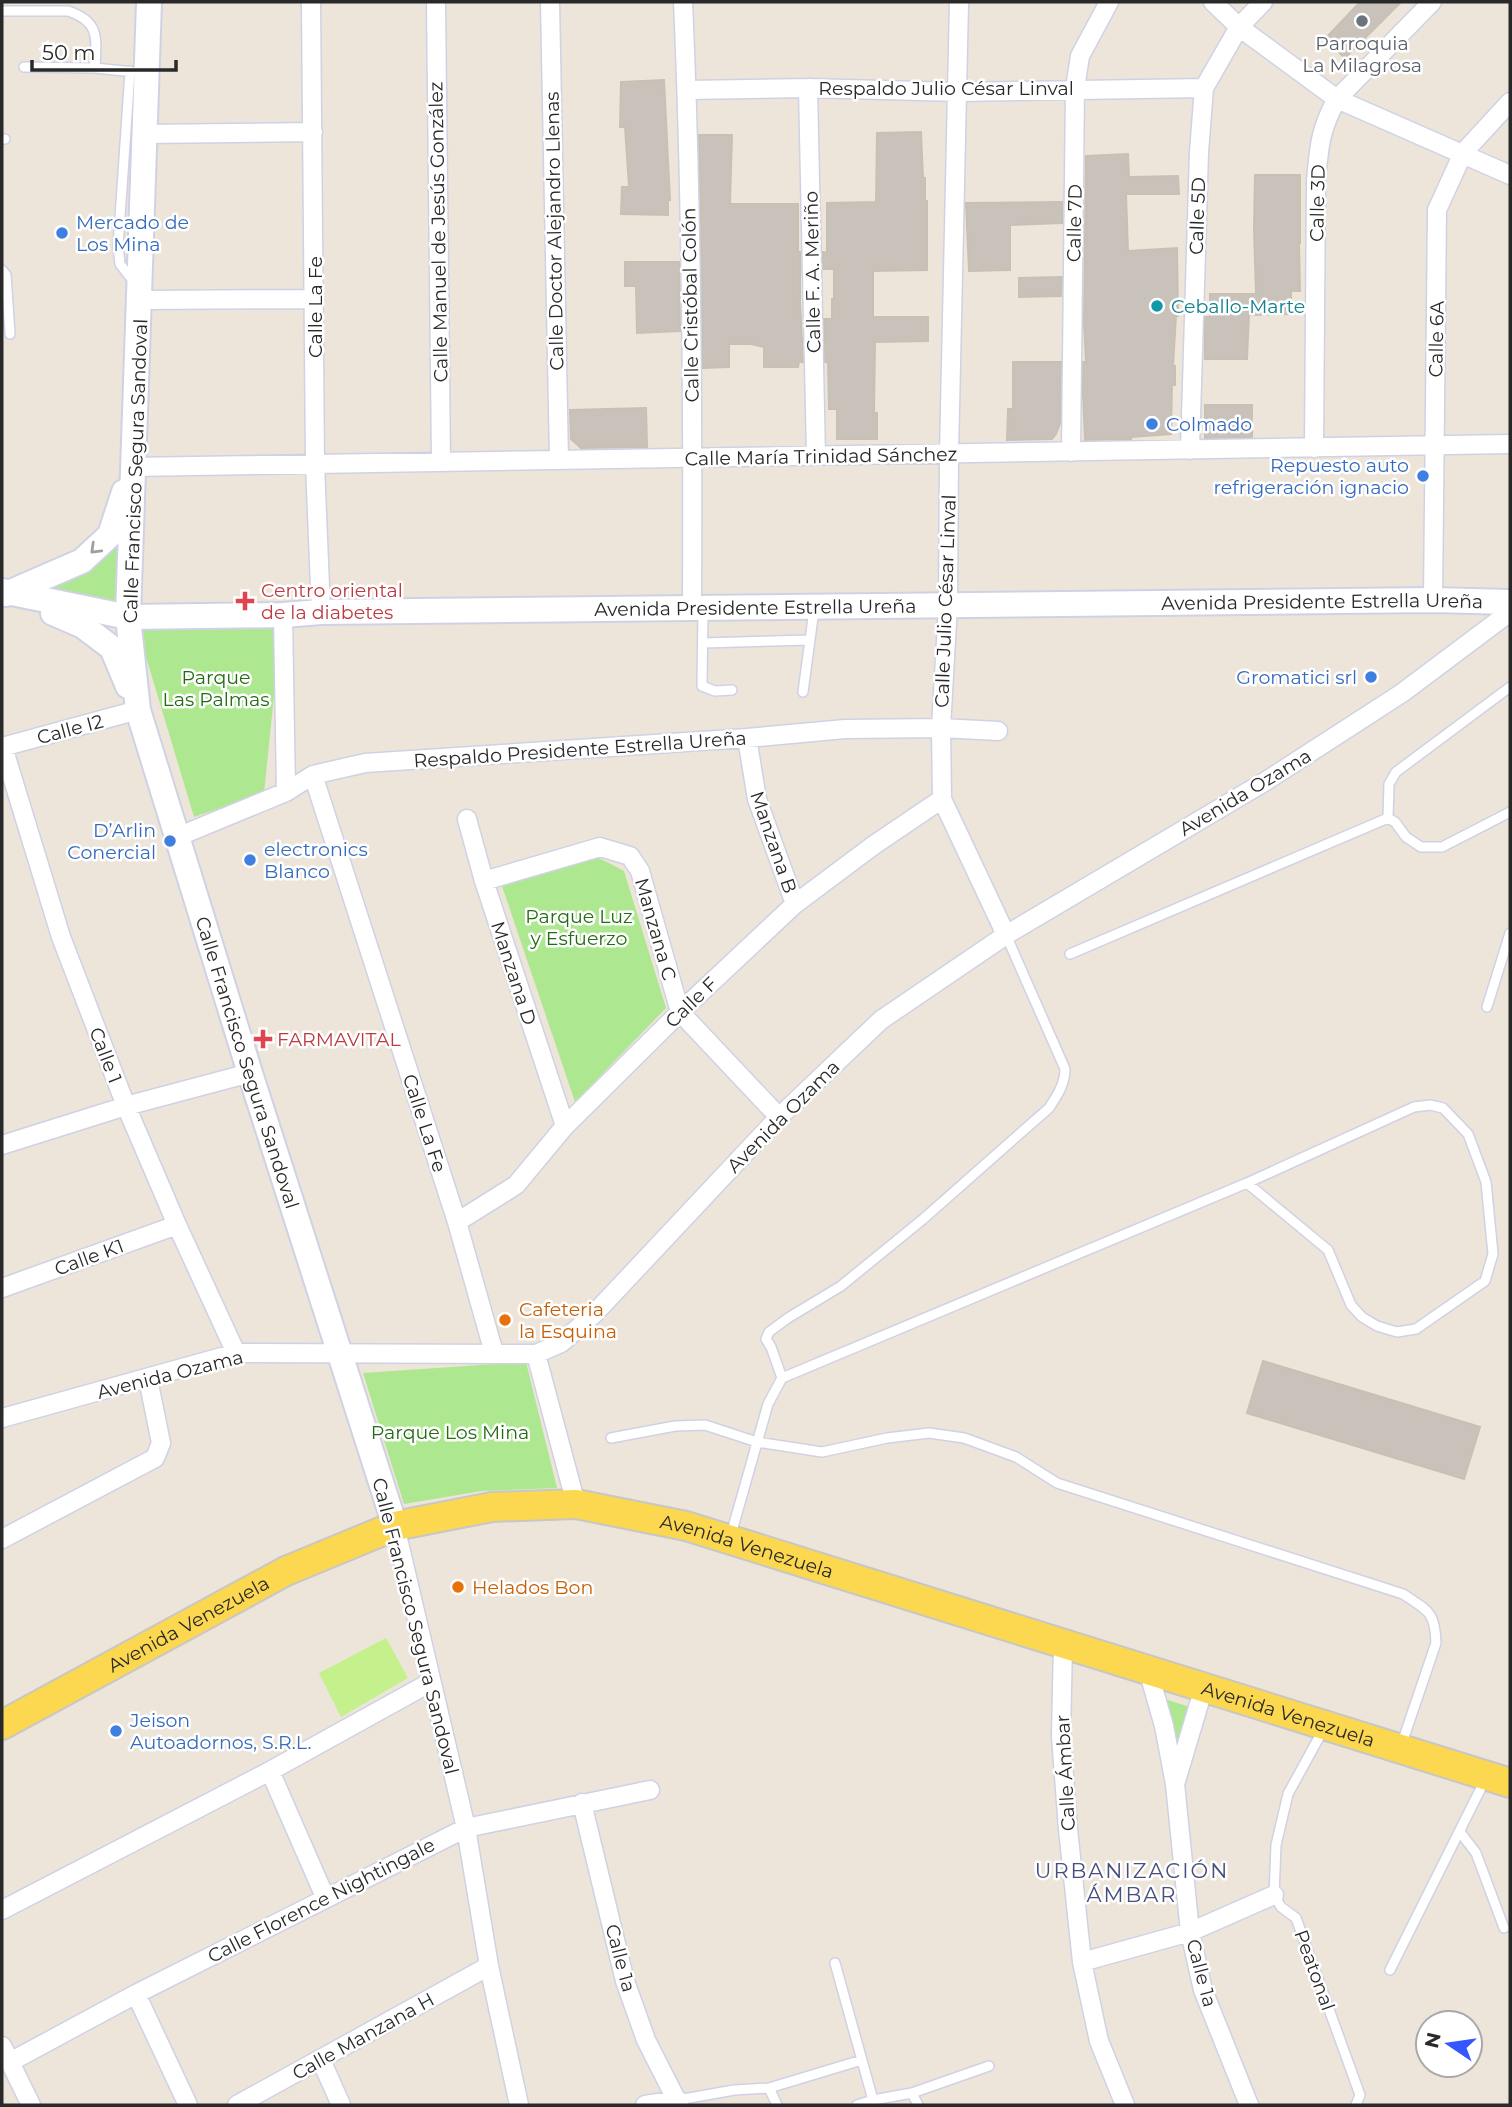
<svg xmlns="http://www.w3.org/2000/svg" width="1512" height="2107" viewBox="0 0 1512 2107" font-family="Montserrat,sans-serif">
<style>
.green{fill:#ade891}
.pitch{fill:#c4f18c}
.building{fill:#c8c2ba;stroke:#c8c1b3;stroke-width:2}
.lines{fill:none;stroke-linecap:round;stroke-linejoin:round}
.lane-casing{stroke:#cfd2e4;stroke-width:12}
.street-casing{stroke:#cfd2e4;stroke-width:21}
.secondary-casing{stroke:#cfd2e4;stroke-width:28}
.primary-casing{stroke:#c7c7c7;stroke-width:32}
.lane{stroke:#fff;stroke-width:9}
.street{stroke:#fff;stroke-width:18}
.secondary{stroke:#fff;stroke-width:24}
.primary{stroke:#fcd750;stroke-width:28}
.oneway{stroke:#9f9f9f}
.worship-dot{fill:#6b7280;stroke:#fff;stroke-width:2.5}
.shop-dot{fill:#3f7fe0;stroke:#fff;stroke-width:2.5}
.culture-dot{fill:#0f9aa8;stroke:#fff;stroke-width:2.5}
.health-dot{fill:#e0444e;stroke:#fff;stroke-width:2.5}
.food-dot{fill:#e8710a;stroke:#fff;stroke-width:2.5}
.labels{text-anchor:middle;stroke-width:5;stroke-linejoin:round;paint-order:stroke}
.worship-label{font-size:19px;fill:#5b616d;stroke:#fff}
.street-label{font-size:19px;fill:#292929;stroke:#fff}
.shop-label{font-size:19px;fill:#366cbe;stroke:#fff;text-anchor:start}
.culture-label{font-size:19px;fill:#0d838f;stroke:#fff;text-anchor:start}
.health-label{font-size:19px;fill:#be3a42;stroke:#fff;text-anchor:start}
.park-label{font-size:19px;fill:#246c14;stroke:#fff}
.food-label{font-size:19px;fill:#c56008;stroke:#fff;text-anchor:start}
.neighbourhood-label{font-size:21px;letter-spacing:2px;fill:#464f7d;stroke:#fff}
</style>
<rect width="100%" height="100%" fill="#ede5da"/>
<path class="green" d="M123 519 120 604 49 590 88 571Z
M281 628 264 793 194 817 143 647 141 630Z
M599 858 624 871 666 1008 575 1102 502 886Z
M526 1362 557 1488 482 1491 404 1504 363 1373Z
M1165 1699 1193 1708 1177 1758Z"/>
<path class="pitch" d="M386 1638 408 1678 341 1717 319 1673Z"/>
<path class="building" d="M1360 2H1401L1345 58 1325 39Z
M664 80 670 200H668V215L621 214 622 187H629L625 127H620L621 82Z
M921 132 923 178H925V201H927V270L873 271V317H928V341L875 342 874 413H877V439H837V409H829L828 362H825L824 319H832V299H834V269H823V252L827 253V203L876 202 877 133Z
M699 135H732L730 204H798V252H800V301L803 362H799L798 367H764V347L751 344H729V367L703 368Z
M1128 154 1129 177 1178 176 1179 194H1126L1128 251 1177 248 1178 316H1176L1173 366H1175V385H1172L1171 434 1131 437V439L1085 440 1083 393V362H1086L1084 324 1086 156Z
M1255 175H1300V243H1299L1300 291H1291V314L1249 315 1247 359H1205V317H1210V294H1256L1254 229Z
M1062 202V223L1010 225V270L969 271 966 203Z
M625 262H679L680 331 637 333 636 286H625Z
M1062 277 1061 296 1019 297V278Z
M1013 362H1061L1060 423 1056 434 1052 439 1007 440 1008 409H1013Z
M1205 405H1252V437L1205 438Z
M646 408 647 447 581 448 571 439 570 410Z
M1263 1361 1480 1427 1464 1479 1247 1413Z"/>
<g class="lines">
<g class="lane-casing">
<path id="lane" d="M2 11H68C101 22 96 39 95 68
M24 67 95 68 134 72
M130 71 118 246 120 264 134 282
M2 139H5
M2 270 6 275 10 334
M703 610 702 686 715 691 732 690
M703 643 810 640
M803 692 814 610
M1388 818 1389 784 1396 772 1510 687
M1388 818 1395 822 1406 837 1421 847H1442L1510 812
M1070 954 1388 818
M1487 1007 1510 933
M782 1378 771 1347 766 1339 769 1332 788 1318 841 1286 922 1220 1049 1108C1057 1096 1065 1084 1065 1069L1006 935
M611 1438 675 1426 705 1425 757 1442 822 1452 887 1438 929 1433 964 1438 1016 1457 1057 1483 1403 1594C1428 1611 1435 1611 1436 1643L1401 1746
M730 1538 768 1404 782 1378 1247 1183 1414 1107 1430 1105 1443 1108 1468 1134 1486 1182 1493 1254 1485 1281 1416 1329 1397 1332 1377 1326 1362 1317 1351 1305 1328 1250 1247 1183
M1323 1730 1288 1794 1276 1845 1274 1895 1281 1907 1296 1918 1360 2095 1356 2105
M1460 1832 1476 1853 1504 1928
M835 1963 873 2100 857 2105
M1390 1970 1485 1780
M769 2088 862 2060
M912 2093 989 2066
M678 2100 734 2090 769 2088 777 2105
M873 2100 912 2093 918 2105"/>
</g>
<g class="street-casing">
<path id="street" d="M311 2 315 464 321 612
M436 2 441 462
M550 2 559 460
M683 2C692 204 693 406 692 609
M959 2 949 454 948 605 941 728 942 799 1006 935
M1213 2 1239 27 1337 99 1510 175
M808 88 816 456
M687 90 808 88 958 92 1204 88
M144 134 313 132
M140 300 315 299
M1314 448 1316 181C1319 147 1320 129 1337 99L1432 2
M1190 450 1199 152 1204 88 1239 27 1263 2
M1071 452 1075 88 1080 56 1109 2
M132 467 1510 444
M1433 600 1437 210 1463 153 1510 102
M283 615 286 792
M747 738 757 799 795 904
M2 747 138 710
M3 747 61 937 126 1106 177 1225 236 1353
M313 775 457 1222 494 1353
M467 819 484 881 565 1126
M177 837 286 792 313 775 365 763 747 738 845 729 941 728 998 731
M484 881 600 847 630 856 640 871 680 1012 779 1117
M2 1145 126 1106 250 1073
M457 1222 516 1185 565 1126 680 1012 795 904 874 845 942 799
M2 1288 177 1225
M536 1354 576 1504
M2 1418 236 1353 536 1354 561 1343 594 1314 779 1117 881 1020 1006 935 1266 781 1402 693 1510 612
M395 1526 466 1828 489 1966 519 2105
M2 1539 155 1458 161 1443 148 1379
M1063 1643 1061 1736 1068 1829 1082 1962 1099 2041 1125 2105
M1148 1670 1164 1726 1175 1784 1190 1932 1203 1990 1249 2105
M270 1771 325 1897
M1176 1781 1204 1687
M582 1803 625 1981 646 2040 679 2105
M2 1910 270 1771 431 1682
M1082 1962 1190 1932 1274 1895
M136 1994 188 2105
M2 2046 31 2105
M321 2060 341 2105
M10 2062 136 1994 466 1828 650 1790
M237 2105 489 1966
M645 2105 678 2100"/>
</g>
<g class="secondary-casing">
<g id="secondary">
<path id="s1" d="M149 2 128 617 138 710 250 1073 395 1526"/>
<path id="s2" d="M2 591 128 617 283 615 321 612 1433 600 1510 602"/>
<path d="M6 594 82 561 110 535 124 492"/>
<path d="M53 613 83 626 112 648 128 686"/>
</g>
</g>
<g class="primary-casing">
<g id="primary">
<path id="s3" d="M2 1725 286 1571 395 1526 492 1507 576 1504 686 1526 1510 1783"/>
</g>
</g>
<use href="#lane" class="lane"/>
<use href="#street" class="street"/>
<use href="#secondary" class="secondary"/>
<use href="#primary" class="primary"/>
</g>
<defs><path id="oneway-chevron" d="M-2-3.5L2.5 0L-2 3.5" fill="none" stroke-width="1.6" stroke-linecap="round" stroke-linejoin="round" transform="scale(1.75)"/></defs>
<use class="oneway" href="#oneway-chevron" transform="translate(95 549) rotate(136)"/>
<circle class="worship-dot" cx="1362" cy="21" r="7"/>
<g class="shop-dot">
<circle cx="62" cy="233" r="7"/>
<circle cx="1152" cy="424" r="7"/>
<circle cx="1423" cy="476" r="7"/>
<circle cx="1371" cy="677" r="7"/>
<circle cx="170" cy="841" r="7"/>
<circle cx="250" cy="860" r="7"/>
<circle cx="116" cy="1731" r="7"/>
</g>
<circle class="culture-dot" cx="1157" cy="306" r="7"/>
<g class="health-dot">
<path d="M241.5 590.5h7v7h7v7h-7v7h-7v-7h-7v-7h7z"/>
<path d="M259.5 1028.5h7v7h7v7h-7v7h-7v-7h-7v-7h7z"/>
</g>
<g class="food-dot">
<circle cx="505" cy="1320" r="7"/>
<circle cx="458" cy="1587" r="7"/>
</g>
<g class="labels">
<g class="worship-label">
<text x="1362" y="50">Parroquia<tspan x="1362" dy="22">La Milagrosa</tspan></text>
</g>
<g class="street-label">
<text x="946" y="95">Respaldo Julio César Linval</text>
<text transform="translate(1317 203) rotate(-89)" y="7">Calle 3D</text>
<text transform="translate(1197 216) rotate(-88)" y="7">Calle 5D</text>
<text transform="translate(1074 223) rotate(-89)" y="7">Calle 7D</text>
<text transform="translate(554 231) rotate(-91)" y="7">Calle Doctor Alejandro Llenas</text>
<text transform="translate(438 232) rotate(-91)" y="7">Calle Manuel de Jesús González</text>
<text transform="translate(812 272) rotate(-91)" y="7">Calle F. A. Meriño</text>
<text transform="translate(690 305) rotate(-91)" y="7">Calle Cristóbal Colón</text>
<text transform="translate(315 307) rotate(-90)" y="7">Calle La Fe</text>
<text transform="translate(1436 339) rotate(-89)" y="7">Calle 6A</text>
<text transform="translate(821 456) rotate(-1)" y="7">Calle María Trinidad Sánchez</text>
<text transform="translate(135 471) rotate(-88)" y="7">Calle Francisco Segura Sandoval</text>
<text transform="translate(945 601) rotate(-88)" y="7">Calle Julio César Linval</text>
<text dy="7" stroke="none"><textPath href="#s2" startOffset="1323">Avenida Presidente Estrella Ureña</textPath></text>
<text dy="7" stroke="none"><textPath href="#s2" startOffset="756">Avenida Presidente Estrella Ureña</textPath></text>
<text transform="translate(70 729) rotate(-15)" y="7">Calle I2</text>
<text transform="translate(580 749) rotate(-4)" y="7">Respaldo Presidente Estrella Ureña</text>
<text transform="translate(1245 792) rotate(-31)" y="7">Avenida Ozama</text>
<text transform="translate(774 842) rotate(71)" y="7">Manzana B</text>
<text transform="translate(656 929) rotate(74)" y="7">Manzana C</text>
<text transform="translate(514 973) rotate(72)" y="7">Manzana D</text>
<text transform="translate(691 1002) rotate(-44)" y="7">Calle F</text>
<text transform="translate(106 1055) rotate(69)" y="7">Calle 1</text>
<text dy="7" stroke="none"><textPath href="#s1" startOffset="1078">Calle Francisco Segura Sandoval</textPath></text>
<text transform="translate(783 1116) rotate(-45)" y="7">Avenida Ozama</text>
<text transform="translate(425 1123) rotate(72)" y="7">Calle La Fe</text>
<text transform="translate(89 1257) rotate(-20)" y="7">Calle K1</text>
<text transform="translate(170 1374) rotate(-14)" y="7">Avenida Ozama</text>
<text dy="7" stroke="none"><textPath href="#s3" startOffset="800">Avenida Venezuela</textPath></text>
<text dy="7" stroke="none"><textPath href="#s3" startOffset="212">Avenida Venezuela</textPath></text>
<text transform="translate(416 1626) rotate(76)" y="7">Calle Francisco Segura Sandoval</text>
<text dy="7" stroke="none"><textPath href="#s3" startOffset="1367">Avenida Venezuela</textPath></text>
<text transform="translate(1065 1773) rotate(-93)" y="7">Calle Ámbar</text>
<text transform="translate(321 1900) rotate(-27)" y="7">Calle Florence Nightingale</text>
<text transform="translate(621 1958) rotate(75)" y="7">Calle 1a</text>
<text transform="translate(1315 1970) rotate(70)" y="7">Peatonal</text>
<text transform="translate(1202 1973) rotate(75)" y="7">Calle 1a</text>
<text transform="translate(363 2036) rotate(-29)" y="7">Calle Manzana H</text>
</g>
<g class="shop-label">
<text x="76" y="229">Mercado de<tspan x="76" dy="22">Los Mina</tspan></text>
<text x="1166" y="431">Colmado</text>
<text x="1409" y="472" text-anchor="end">Repuesto auto<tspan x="1409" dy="22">refrigeración ignacio</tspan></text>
<text x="1357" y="684" text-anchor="end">Gromatici srl</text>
<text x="156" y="837" text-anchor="end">D’Arlin<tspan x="156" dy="22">Conercial</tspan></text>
<text x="264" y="856">electronics<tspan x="264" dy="22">Blanco</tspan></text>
<text x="130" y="1727">Jeison<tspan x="130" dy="22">Autoadornos, S.R.L.</tspan></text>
</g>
<g class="culture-label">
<text x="1171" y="313">Ceballo-Marte</text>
</g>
<g class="health-label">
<text x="261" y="597">Centro oriental<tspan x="261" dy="22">de la diabetes</tspan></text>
<text x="277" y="1046">FARMAVITAL</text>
</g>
<g class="park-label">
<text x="216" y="684">Parque<tspan x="216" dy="22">Las Palmas</tspan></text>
<text x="579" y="923">Parque Luz<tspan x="579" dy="22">y Esfuerzo</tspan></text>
<text x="450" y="1439">Parque Los Mina</text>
</g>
<g class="food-label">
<text x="519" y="1316">Cafeteria<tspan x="519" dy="22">la Esquina</tspan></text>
<text x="472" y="1594">Helados Bon</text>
</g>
<g class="neighbourhood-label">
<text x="1132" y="1878">URBANIZACIÓN<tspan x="1132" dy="24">ÁMBAR</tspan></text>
</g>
</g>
<rect width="1512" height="2107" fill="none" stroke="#292929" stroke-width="7"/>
<g transform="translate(1449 2044) rotate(283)"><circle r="33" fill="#ffffff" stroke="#a9a9a9" stroke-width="2"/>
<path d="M0-5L12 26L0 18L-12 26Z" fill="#3557ff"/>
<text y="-10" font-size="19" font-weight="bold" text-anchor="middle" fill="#292929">N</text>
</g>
<path d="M32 60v10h144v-10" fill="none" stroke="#292929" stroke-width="3.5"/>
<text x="42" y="60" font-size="21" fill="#292929" stroke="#ffffff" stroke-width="5" paint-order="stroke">50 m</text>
</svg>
